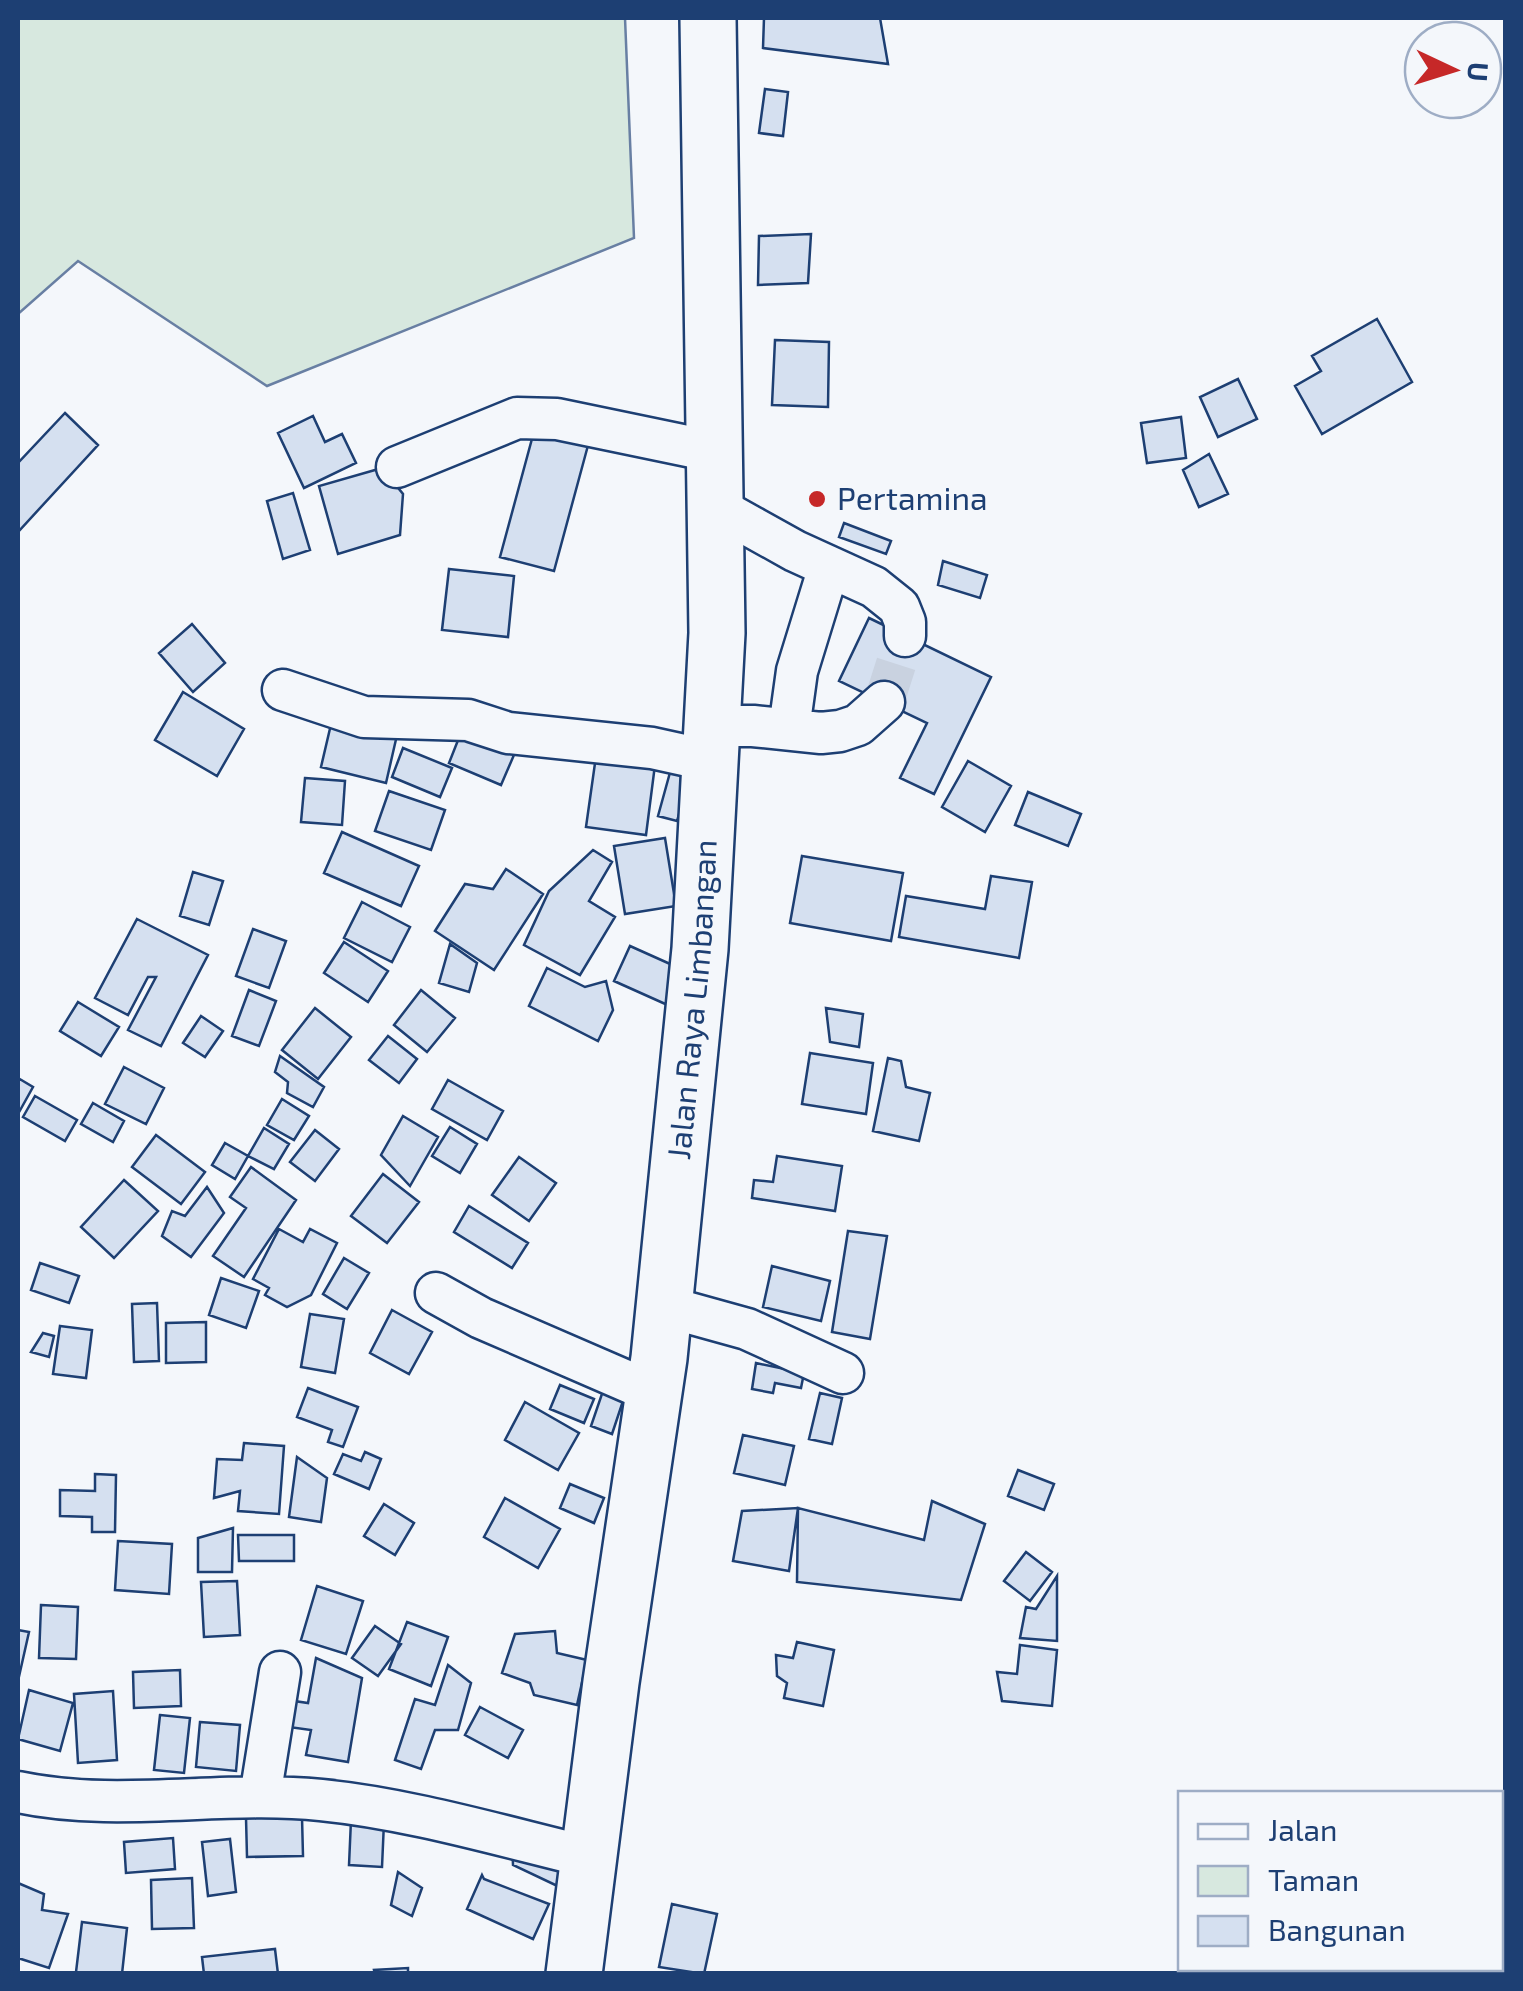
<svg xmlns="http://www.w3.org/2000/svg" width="1523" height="1991" viewBox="0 0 1523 1991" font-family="'Exo 2',sans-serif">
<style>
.green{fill:#d7e8df;stroke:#687fa3;stroke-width:2.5}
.building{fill:#d5e0f0;stroke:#1d3f73;stroke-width:2.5}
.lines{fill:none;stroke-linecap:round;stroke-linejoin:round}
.minor-tunnel{stroke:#c9d2e0;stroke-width:40;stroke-dasharray:40 20;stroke-linecap:butt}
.minor-casing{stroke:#1d3f73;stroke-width:45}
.highway-casing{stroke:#1d3f73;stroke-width:60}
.minor{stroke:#f4f7fb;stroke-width:40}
.highway{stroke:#f4f7fb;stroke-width:55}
.poi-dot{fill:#c62828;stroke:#f4f7fb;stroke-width:4}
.labels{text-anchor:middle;stroke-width:8;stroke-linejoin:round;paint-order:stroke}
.poi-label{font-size:32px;fill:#1d3f73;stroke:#f4f7fb;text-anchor:start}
.street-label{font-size:32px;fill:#1d3f73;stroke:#f4f7fb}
</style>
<rect width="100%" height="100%" fill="#f4f7fb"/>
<path class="green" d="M18 18H625L634 238 267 386 78 261 18 314Z"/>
<path class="building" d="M764 18H880L888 64 763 48Z
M765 89 788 92 783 136 759 133Z
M811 234 808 283 758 285 759 236Z
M1377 319 1412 382 1322 434 1295 386 1321 371 1312 356Z
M775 340 829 342 828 407 772 405Z
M1238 379 1257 419 1218 437 1200 397Z
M65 413 98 445 18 532V463Z
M313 416 325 442 342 434 356 463 304 488 278 433Z
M1181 417 1186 458 1147 463 1141 423Z
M536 424 590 438 554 571 500 557Z
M1209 454 1228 494 1199 507 1183 470Z
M382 468 403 494 400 535 338 554 319 486Z
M293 493 310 550 283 559 267 501Z
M844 523 891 541 886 554 839 537Z
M943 561 987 575 980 598 938 585Z
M449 569 514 576 508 637 442 630Z
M869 618 991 677 934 794 900 778 927 723 839 681Z
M192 624 225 663 193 692 159 653Z
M183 692 244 729 217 776 155 740Z
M332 720 397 735 386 783 321 767Z
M464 725 517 748 501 785 449 763Z
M403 748 452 768 440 797 392 777Z
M597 749 656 757 646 835 586 827Z
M674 758 694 763 677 821 658 816Z
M968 761 1011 786 985 832 942 807Z
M305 778 345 781 342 825 301 822Z
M389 791 445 810 431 850 375 831Z
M1028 792 1081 814 1068 846 1015 825Z
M342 832 419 866 401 906 324 873Z
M665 838 676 906 625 914 614 846Z
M593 850 612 862 589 901 615 917 580 975 524 945 549 891Z
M802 856 903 873 891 941 790 923Z
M506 869 543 894 494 970 435 931 465 884 493 889Z
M193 872 223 881 209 925 180 916Z
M991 876 1032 882 1019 958 899 937 906 896 985 909Z
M362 902 410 927 392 962 344 938Z
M137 919 208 955 161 1046 128 1030 156 977H148L128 1015 95 998Z
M253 929 286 941 269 988 236 976Z
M344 942 388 971 368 1002 324 973Z
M450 944 477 963 469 992 439 983Z
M630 946 688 972 672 1007 614 981Z
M547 968 585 987 606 981 613 1010 598 1041 529 1006Z
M249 990 276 1001 259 1046 232 1036Z
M421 990 455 1018 427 1052 394 1025Z
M78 1002 119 1027 101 1056 60 1031Z
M315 1008 351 1037 318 1079 282 1050Z
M826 1008 863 1014 859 1047 830 1042Z
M201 1016 223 1031 205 1057 183 1043Z
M388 1036 417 1059 399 1083 369 1060Z
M810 1053 873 1063 866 1114 802 1104Z
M280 1056 324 1087 313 1107 287 1093 288 1082 275 1072Z
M888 1058 901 1061 906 1087 930 1093 919 1141 873 1131Z
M124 1067 164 1088 146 1124 105 1104Z
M18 1078 33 1087 18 1114Z
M448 1080 503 1111 487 1140 432 1109Z
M35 1096 77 1120 65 1141 23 1117Z
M282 1099 309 1116 294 1140 267 1125Z
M93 1103 124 1121 113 1142 81 1124Z
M403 1116 438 1137 410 1186 381 1155Z
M450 1127 477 1144 460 1173 432 1156Z
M264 1128 289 1144 274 1169 248 1156Z
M315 1130 339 1149 315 1181 290 1162Z
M156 1135 205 1172 181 1204 132 1167Z
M225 1143 248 1156 235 1179 212 1165Z
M777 1156 842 1166 835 1211 752 1198 754 1180 773 1182Z
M519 1157 556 1183 529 1221 492 1195Z
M251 1167 296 1200 244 1277 213 1256 246 1208 230 1197Z
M383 1174 419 1202 387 1243 351 1216Z
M124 1180 158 1211 114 1258 81 1227Z
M207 1187 224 1213 191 1257 162 1236 172 1211 185 1216Z
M469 1206 528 1243 512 1268 454 1232Z
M279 1229 303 1242 310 1229 337 1243 311 1295 287 1307 265 1295 269 1288 253 1279Z
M848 1231 887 1236 870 1339 832 1332Z
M344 1258 369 1273 347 1309 323 1294Z
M40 1263 79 1276 69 1303 31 1290Z
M772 1266 830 1281 821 1321 763 1307Z
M221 1278 259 1291 246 1328 209 1315Z
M157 1303 159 1361 134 1362 132 1304Z
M392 1310 432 1332 409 1374 370 1353Z
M310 1314 344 1319 335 1373 301 1367Z
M206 1322V1362L166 1363V1323Z
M60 1326 92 1330 86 1378 53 1374Z
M43 1333 54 1336 49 1357 31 1352Z
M756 1363 804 1373 801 1388 775 1383 773 1393 752 1389Z
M560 1385 594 1399 584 1423 550 1409Z
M605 1385 626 1392 612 1434 591 1426Z
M308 1388 358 1407 343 1447 328 1442 332 1430 297 1417Z
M820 1393 842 1398 832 1444 809 1439Z
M525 1402 579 1433 558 1470 505 1440Z
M743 1435 794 1446 785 1485 734 1473Z
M244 1443 284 1446 279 1514 238 1511 240 1491 214 1498 217 1459 242 1460Z
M365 1452 381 1459 369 1489 334 1474 343 1454 361 1461Z
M297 1457 327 1478 321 1522 289 1517Z
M1018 1470 1054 1484 1044 1510 1008 1496Z
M95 1474 116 1475 115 1532H92V1517L60 1516V1490L95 1491Z
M570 1484 604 1498 594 1523 560 1508Z
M505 1498 560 1529 538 1568 484 1537Z
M932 1501 985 1524 961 1600 797 1582 798 1508 924 1540Z
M384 1504 414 1523 395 1555 364 1536Z
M798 1508 789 1571 733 1561 742 1511Z
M233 1528 232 1572H198V1538Z
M238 1535H294V1561H239Z
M118 1541 172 1544 169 1594 115 1590Z
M1026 1552 1052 1572 1030 1601 1004 1581Z
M1057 1576V1641L1020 1638 1026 1607 1036 1609Z
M237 1581 240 1635 204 1637 201 1582Z
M317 1586 363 1601 346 1654 301 1640Z
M41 1605 78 1607 76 1659 39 1658Z
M407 1622 448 1637 431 1686 389 1669Z
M375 1626 401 1644 378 1676 352 1658Z
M18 1630 29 1632 18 1681Z
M555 1631 557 1653 587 1660 577 1705 534 1695 530 1683 502 1673 515 1634Z
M797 1642 834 1650 823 1706 784 1698 787 1683 777 1676 776 1655 793 1658Z
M1020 1645 1057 1650 1052 1706 1002 1701 997 1672 1017 1674Z
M316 1658 362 1678 348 1762 306 1755 311 1730 289 1727 294 1701 308 1703Z
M448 1665 471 1683 458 1730H435L421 1769 395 1760 415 1699 435 1705Z
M180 1670 181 1706 134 1708 133 1672Z
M29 1690 73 1703 60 1751 18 1739Z
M113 1691 117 1760 78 1763 74 1694Z
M480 1707 523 1730 508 1758 465 1735Z
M160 1715 190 1718 184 1773 154 1770Z
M200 1722 240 1725 236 1771 196 1767Z
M278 1805 279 1818 302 1817 303 1856 247 1857 246 1818 259 1817Z
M351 1820 384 1822 382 1867 349 1865Z
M173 1838 175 1869 126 1873 124 1842Z
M230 1839 236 1892 208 1896 202 1842Z
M512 1840 579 1870 568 1891 513 1865Z
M398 1872 422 1888 412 1916 391 1905Z
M482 1875 484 1879 549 1904 533 1939 467 1909Z
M192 1878 194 1928 152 1929 151 1880Z
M18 1883 44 1894 42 1910 68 1914 49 1968 18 1958Z
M672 1904 717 1914 704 1974 659 1967Z
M82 1922 127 1928 122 1974 76 1972Z
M275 1949 278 1974H204L202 1957Z
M408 1968V1974H375L374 1970Z"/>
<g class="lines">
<path class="minor-tunnel" d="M884 702 905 636"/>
<g class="minor-casing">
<path id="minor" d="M397 467 517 418 557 419 716 452
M716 507 795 551 874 587 899 607 905 622V636
M283 690 364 717 468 720 508 733 652 748 711 761
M712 726H753L821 733 840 731 858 725 884 702
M789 729 797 671 829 567
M436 1293 481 1318 654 1393
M664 1306 747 1329 843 1373
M18 1792C117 1813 221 1790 321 1800 411 1809 501 1836 589 1857
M260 1797 280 1672"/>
</g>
<g class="highway-casing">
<g id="highway">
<path id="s1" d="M574 1974 611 1682 659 1358 700 949 717 633 708 18"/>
</g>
</g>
<use href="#minor" class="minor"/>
<use href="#highway" class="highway"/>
</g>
<circle class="poi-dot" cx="817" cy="499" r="10"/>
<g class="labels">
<g class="poi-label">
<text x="837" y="510">Pertamina</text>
</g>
<g class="street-label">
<text dy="11" stroke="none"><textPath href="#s1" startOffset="982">Jalan Raya Limbangan</textPath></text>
</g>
</g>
<rect width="1523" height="1991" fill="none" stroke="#1d3f73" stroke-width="40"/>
<rect x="1178" y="1791" width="325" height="180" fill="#f4f7fb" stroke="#9eadc5" stroke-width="2.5"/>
<rect x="1198" y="1824" width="50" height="15" fill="#f4f7fb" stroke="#9eadc5" stroke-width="2.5"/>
<text x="1268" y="1841" font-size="30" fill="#1d3f73">Jalan</text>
<rect x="1198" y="1866" width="50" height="30" fill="#d7e8df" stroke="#9eadc5" stroke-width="2.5"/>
<text x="1268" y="1891" font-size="30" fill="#1d3f73">Taman</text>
<rect x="1198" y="1916" width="50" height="30" fill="#d5e0f0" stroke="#9eadc5" stroke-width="2.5"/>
<text x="1268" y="1941" font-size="30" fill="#1d3f73">Bangunan</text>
<g transform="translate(1453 70) rotate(94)"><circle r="48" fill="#f4f7fb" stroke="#9eadc5" stroke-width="2.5"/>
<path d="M0-8L18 38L0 25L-18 38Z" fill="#c62828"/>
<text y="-15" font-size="28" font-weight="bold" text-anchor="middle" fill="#1d3f73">U</text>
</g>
</svg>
